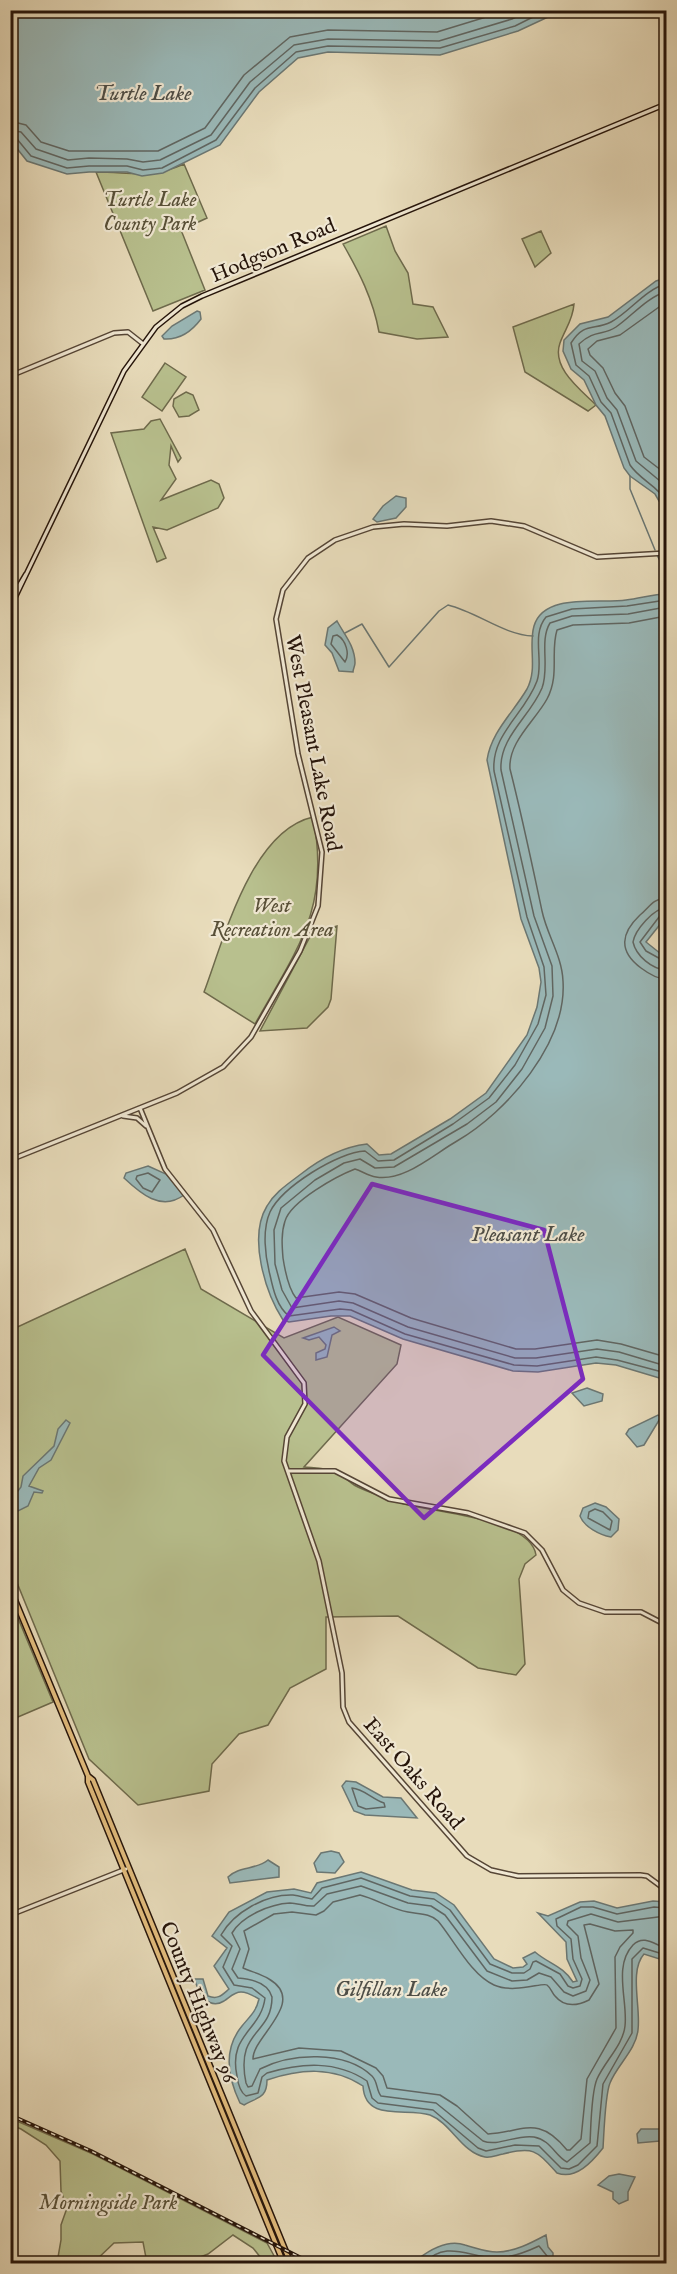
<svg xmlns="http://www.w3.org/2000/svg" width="677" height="2274" viewBox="0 0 677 2274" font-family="'IM FELL English',serif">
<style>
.green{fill:#b8c08e;stroke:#6e6a4c;stroke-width:1.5}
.water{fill:#9ab9b9;stroke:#6b7773;stroke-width:1.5}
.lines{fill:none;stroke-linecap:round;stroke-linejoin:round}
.shore{stroke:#606662;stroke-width:1.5}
.stream{stroke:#6b7773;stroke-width:1.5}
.tertiary-casing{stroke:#564636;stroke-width:6}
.secondary-casing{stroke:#25140a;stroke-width:6}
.primary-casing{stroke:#25140a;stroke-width:7}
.tertiary{stroke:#f0e8d3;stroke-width:3}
.secondary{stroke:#f0e8d3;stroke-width:3}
.primary{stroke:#e4be7e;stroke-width:4}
.rail-casing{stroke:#25140a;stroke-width:4}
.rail{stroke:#f0e8d3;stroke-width:1.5;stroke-dasharray:4.5;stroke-linecap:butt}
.marked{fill:#7b2cbf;fill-opacity:0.2;stroke:#7b2cbf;stroke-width:4.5;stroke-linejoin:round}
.labels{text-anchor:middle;stroke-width:4.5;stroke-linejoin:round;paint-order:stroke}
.park-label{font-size:21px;font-style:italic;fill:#585038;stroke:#f0e8d3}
.street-label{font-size:21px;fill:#25140a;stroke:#f0e8d3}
.water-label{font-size:22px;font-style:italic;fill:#4e4e47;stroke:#f0e8d3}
</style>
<rect width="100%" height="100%" fill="#e8dcbb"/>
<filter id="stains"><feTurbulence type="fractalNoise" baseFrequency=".00333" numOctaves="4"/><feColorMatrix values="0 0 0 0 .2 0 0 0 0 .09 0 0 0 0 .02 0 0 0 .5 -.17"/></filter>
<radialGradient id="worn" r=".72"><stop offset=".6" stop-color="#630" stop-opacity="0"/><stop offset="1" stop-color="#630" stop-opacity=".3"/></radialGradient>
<path class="green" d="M184 164 207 218 181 230 205 290 153 311 96 172C132 172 150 179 184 164Z
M386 226 395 251 408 273 413 304 433 307 448 337 417 339 379 332C373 299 359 272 343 244Z
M541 231 551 253 535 267 522 239Z
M574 304C573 320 565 329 560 343 551 368 581 390 596 405L588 411 525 372 513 327Z
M165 363 186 377 162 411 142 397Z
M186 392 193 395 199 410 189 416 179 417 173 406 174 399Z
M160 419 181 458 178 462 171 446 169 465 176 479 161 500 211 480 219 484 224 498 218 508 167 530 153 527 166 558 157 562 111 433 144 429 151 421Z
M313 817C331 908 297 949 255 1024L204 992C224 939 251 831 313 817Z
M337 926 331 999 328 1007 307 1028 260 1031 312 933Z
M185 1249 201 1289 284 1338 338 1317 401 1345 397 1364 304 1467C313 1468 327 1468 335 1472 342 1474 348 1481 354 1485 368 1493 386 1497 401 1503 432 1513 530 1517 536 1555L525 1564 519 1579 525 1664 516 1675 478 1668 398 1616 326 1617V1669L290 1688 268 1725 239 1734 212 1764 209 1791 138 1805 89 1759 11 1568V1330Z
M10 1599 53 1702 11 1720H10Z
M10 2118 93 2154 267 2243 278 2263H265L253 2248 233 2235 208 2254 185 2263H147L143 2242 114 2243 93 2263H57L61 2240V2225L67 2208 61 2191 60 2161 46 2145 21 2129 11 2125Z"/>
<path class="water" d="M11 10H561V11L518 31 440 55 328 52 298 58 259 92 220 145 163 173 142 176 127 172H89L67 174 27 161 11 141Z
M666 278V513L655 494 630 476 624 468 605 416 596 405 584 380 571 369 563 351 564 340 580 324 608 317 656 281Z
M197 311 200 312 201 319C192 331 180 340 164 339L162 336 172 326Z
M396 496 406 498V507L396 518 377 522 373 519 383 506Z
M666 594V917L646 942 666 958V1380L616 1365 596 1363 538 1372 513 1371 403 1339 350 1316H331L289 1322 283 1320C265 1292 248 1237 267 1206 275 1192 288 1184 301 1174 320 1159 342 1147 367 1144L379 1155 391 1154 450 1119 486 1093 527 1035 537 1007 541 982 539 968 521 919 487 760C491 732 513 713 527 689 538 668 528 647 534 626 544 592 600 604 626 600 639 599 653 594 666 594Z
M337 621C344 634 355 646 355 663 355 666 353 669 353 672L339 671 332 653 325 645 328 628Z
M148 1166 166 1174 184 1195C161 1212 140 1193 124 1178L126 1173Z
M334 1327 340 1331 332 1335 327 1357 316 1360V1353L325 1349 326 1345 319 1337 309 1340 303 1338Z
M587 1388 603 1394 602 1401 584 1406 572 1393Z
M658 1415 661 1417 644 1445 637 1447 626 1434 629 1429Z
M66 1420 70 1423 51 1460 39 1468 29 1486 43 1491 42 1493 34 1492 28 1506 16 1512 13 1510 14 1496 21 1487 23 1476 54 1446 58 1429Z
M595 1503 606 1507 619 1519 618 1530 611 1537C600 1535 584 1527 580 1516L583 1508Z
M346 1781 356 1782 383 1797 401 1798 417 1818 365 1815 354 1811 342 1786Z
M331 1851 339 1853 344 1862 335 1873 317 1872 314 1863 321 1853Z
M268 1860 279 1867V1877L230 1883 228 1877C239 1866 256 1870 268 1860Z
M361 1872 412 1890 436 1893 454 1905 494 1959 513 1968 523 1967 527 1964 523 1958 535 1952C549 1964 563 1966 573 1982L577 1981 567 1959 566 1942 538 1913 548 1916 580 1902 594 1901 617 1908 653 1901 666 1902V1961L644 1954C629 1971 641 2007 638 2030 636 2050 617 2065 610 2083 605 2095 604 2134 603 2148 592 2162 576 2180 557 2173 537 2151 534 2146 503 2154 497 2155 491 2158 485 2157 462 2153 451 2123 430 2115 407 2107 365 2123 363 2086 333 2066 300 2069 267 2080 267 2098 258 2097 244 2105L240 2103C228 2078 223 2049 242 2026 250 2016 256 2012 259 1999 254 1996 247 1992 241 1992 234 1992 230 1997 224 2001 208 2011 199 1992 194 1979H203L208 1996C218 2000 222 1995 229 1989L214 1966 227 1948 212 1936 229 1912 267 1892 294 1889 311 1893 317 1883Z
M666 2120V2151L660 2141 638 2143 637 2134 641 2129H659Z
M619 2174 635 2177 628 2192V2200L619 2204 613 2199V2192L598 2185 609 2176Z
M546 2235 548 2247 553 2253V2263H417L418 2259C431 2249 448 2239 465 2245 476 2248 486 2252 497 2252 514 2252 531 2243 546 2235Z"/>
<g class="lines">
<path class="shore" d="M10 121 26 125 41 142 69 151H158L205 128 244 75 290 37 328 30 437 32 509 10
M10 130 21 132 36 149 68 160 89 158 127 159 143 162 160 160 211 135 250 82 294 45 328 39 439 41 512 19 530 10
M10 137 17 139 31 156 67 168 89 166H127L143 170 162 168 216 140 255 88 296 52 328 46 440 48 515 26 547 10
M666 284C644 290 631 311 611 322 594 331 585 321 571 343L576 365 589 376 601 402 611 413 630 465C640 480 657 485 666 501
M666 292C647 297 632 316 616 327 603 336 595 329 579 344L582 361 595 371 607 398 617 410 636 461 666 486
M666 302 620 335 597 341 588 349 590 355 603 368 615 393 625 406 644 457 666 474
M666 600 627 606 572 609 546 617C531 635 544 661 537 681 525 714 491 734 494 771L527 917 544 967 546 995 538 1024 515 1065 489 1098 453 1124 394 1160 378 1161 365 1151C338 1152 282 1187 270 1212 262 1230 265 1256 270 1275 273 1289 277 1307 289 1316L340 1309 351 1310 405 1334 514 1365 537 1366 596 1357 617 1360 666 1373
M666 607 628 614 572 616 550 623C539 641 550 667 542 688 530 717 499 737 501 770L534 916 552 966 553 996 545 1028 522 1069 496 1102 467 1124 394 1167 375 1168 360 1159 344 1163 315 1180 281 1208 274 1230 275 1264 282 1290 292 1308 339 1301 353 1303 408 1327 515 1358H536L597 1349 619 1352 666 1366
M666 616 629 623 573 625 557 630C550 653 560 674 547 699 535 721 508 742 510 769 522 816 532 864 542 911 547 935 562 956 563 981 567 1043 507 1112 457 1141 434 1154 404 1182 376 1177 368 1176 362 1171 355 1169 337 1176 291 1201 285 1221 281 1233 282 1246 283 1258 285 1271 288 1288 296 1298L339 1292 355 1294 411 1318 516 1349H535L597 1340 621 1344 666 1357
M337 635C346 640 350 654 345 662L331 644 333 636Z
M666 898C652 899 650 907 640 915 621 933 618 951 641 968 649 974 657 979 666 979
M666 908C654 908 635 930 633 942 636 956 652 969 666 970
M666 915 659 917 640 942 646 951 666 962
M148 1173 160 1180 152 1192 143 1188 136 1179 137 1176Z
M595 1509 603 1512 612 1521 610 1530 588 1518 589 1512Z
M352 1788C364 1789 372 1799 384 1803L385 1807 366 1809 358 1806Z
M360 1895C376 1899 391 1909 408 1912 418 1914 430 1913 438 1921 454 1940 471 1975 494 1985 514 1994 543 1982 547 1985 551 1988 552 1993 555 1996 564 2007 577 2006 589 2000L599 1984 584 1925 590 1924 615 1931 633 1930V1933L620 1947 615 1957 616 2028 587 2079 581 2139 570 2150H567C538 2114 523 2132 488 2134L457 2106 440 2095 387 2088 383 2076 376 2068 341 2051 299 2048 253 2059C252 2037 308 2002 269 1979 261 1974 252 1972 243 1968L249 1949 244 1931 274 1914 292 1912 316 1915 324 1911 333 1902Z
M666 1908 654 1907 617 1914 593 1907H581L556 1919 557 1926 571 1939 573 1959 582 1979 580 1986 573 1988 568 1986 560 1974 536 1961 533 1962 530 1969 524 1973H512L490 1964 450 1910 434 1899 410 1896 361 1878 322 1888 312 1899C306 1898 300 1896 293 1895 266 1894 234 1912 221 1935L232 1946 223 1967 234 1985 252 1988 265 1998C261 2031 228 2034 237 2076 238 2084 240 2092 246 2096L258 2093 262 2077 267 2073C301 2063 336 2060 367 2081L372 2098 378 2103 433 2110 478 2148 486 2151 515 2145 539 2146 561 2168 569 2169 578 2165 597 2146 603 2084 632 2033V1959L643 1948 666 1955
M666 1916 618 1922 591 1914 568 1921 567 1925 578 1936 581 1958 590 1980 586 1991 573 1996 564 1992 551 1977 539 1973 527 1980 512 1981 487 1971 445 1915 431 1906 408 1903 361 1886 327 1894 314 1906C306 1907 298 1903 290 1903 270 1904 242 1916 232 1933L240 1949 232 1969 238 1978C252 1979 268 1983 272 1997 272 2036 235 2029 246 2083L248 2087 252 2086 260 2069C291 2053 345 2050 372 2076 378 2082 376 2090 381 2096L436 2103 483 2141C498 2147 517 2134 534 2137 551 2140 555 2156 567 2162L590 2143C591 2127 591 2093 597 2079 605 2061 623 2045 625 2026 628 2001 613 1966 633 1945 644 1934 655 1945 666 1948
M423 2264C446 2240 466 2256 494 2258 509 2259 526 2252 539 2246L547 2256 548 2264"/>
<path class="stream" d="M630 476V489L655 550
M657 555 666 573
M345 633 362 624 389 667 439 611 448 605C477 612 504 635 533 636"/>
<g class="tertiary-casing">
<path id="tertiary" d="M10 376 114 333 128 332 142 343
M140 1108 165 1169 213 1230 251 1311 304 1383 305 1404 287 1437 284 1461 319 1561 342 1673 343 1707 349 1722 467 1856 491 1870 518 1876 640 1875 647 1876 666 1890
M123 1116 137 1118 146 1126
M10 1160 177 1093 223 1067 251 1037 300 951 318 906 322 852 298 754 276 619 283 590 308 558 335 540 373 527 404 524 447 526 491 521 524 526 597 557 666 553
M288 1471H335L389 1499 468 1513 525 1533 542 1550 563 1590 579 1603 605 1612H641L666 1625
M10 1915 126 1869"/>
</g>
<g class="secondary-casing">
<path id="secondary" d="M10 601 26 574
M10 608 124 371 156 327 182 306 202 296 666 104
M10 633 13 637"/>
</g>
<g class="primary-casing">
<path id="primary" d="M10 1588 88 1776V1782L284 2264
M88 1776 93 1780 291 2264"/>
</g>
<use href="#tertiary" class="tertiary"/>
<use href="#secondary" class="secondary"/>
<use href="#primary" class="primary"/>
<g class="rail-casing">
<path id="rail" d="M10 2115 91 2151 313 2264"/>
</g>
<use href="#rail" class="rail"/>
</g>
<path class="marked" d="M372 1184 544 1230 583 1379 424 1518 263 1355Z"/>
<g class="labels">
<g class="park-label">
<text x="150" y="206">Turtle Lake<tspan x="150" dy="24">County Park</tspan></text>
<text x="272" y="912">West<tspan x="272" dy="24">Recreation Area</tspan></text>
<text x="108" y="2209">Morningside Park</text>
</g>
<g class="street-label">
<text transform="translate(273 250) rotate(-23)" y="7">Hodgson Road</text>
<text transform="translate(314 743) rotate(79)" y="7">West Pleasant Lake Road</text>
<text transform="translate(414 1773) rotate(49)" y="7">East Oaks Road</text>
<text transform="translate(199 2002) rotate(68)" y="7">County Highway 96</text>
</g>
<g class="water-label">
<text x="143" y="100">Turtle Lake</text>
<text x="528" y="1241">Pleasant Lake</text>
<text x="391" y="1996">Gilfillan Lake</text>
</g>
</g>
<rect width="677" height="2274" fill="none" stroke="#e8dcbb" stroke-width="36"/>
<rect x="12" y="12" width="653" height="2250" fill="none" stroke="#25140a" stroke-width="3"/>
<rect x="18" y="18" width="641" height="2238" fill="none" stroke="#25140a" stroke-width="1.5"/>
<rect width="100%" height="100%" filter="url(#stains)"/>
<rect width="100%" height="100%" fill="url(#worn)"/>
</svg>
